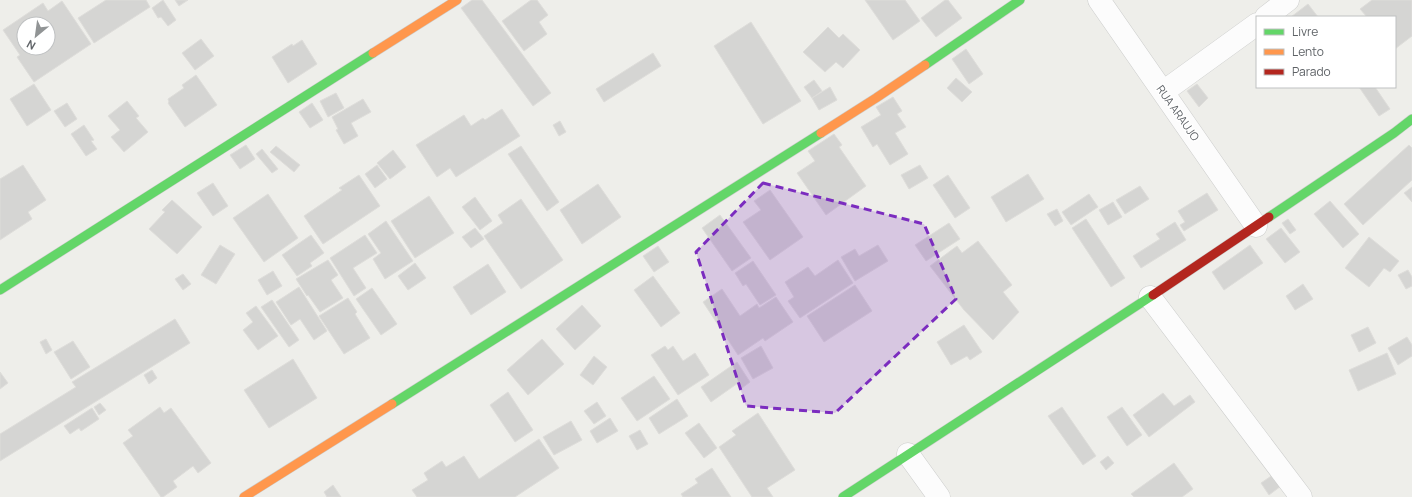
<svg xmlns="http://www.w3.org/2000/svg" width="1412" height="497" viewBox="0 0 1412 497" font-family="Manrope,sans-serif">
<style>
.building{fill:#d5d5d3;stroke:#deddda;fill-rule:evenodd}
.lines{fill:none;stroke-linecap:round;stroke-linejoin:round}
.street-casing{stroke:#cbcccb;stroke-width:23}
.fast-casing{stroke:#cbcccb;stroke-width:10}
.slow-casing{stroke:#cbcccb;stroke-width:10}
.jam-casing{stroke:#cbcccb;stroke-width:10}
.street{stroke:#fcfcfc;stroke-width:22}
.fast{stroke:#63d668;stroke-width:9}
.slow{stroke:#ff974d;stroke-width:9}
.jam{stroke:#b3261e;stroke-width:9}
.marked{fill:#7b2cbf;fill-opacity:0.2;stroke:#7b2cbf;stroke-width:3;stroke-dasharray:8 5;stroke-linejoin:round}
.labels{text-anchor:middle;stroke-width:3;stroke-linejoin:round;paint-order:stroke}
.street-label{font-size:11px;fill:#5f6367;stroke:#fff}
</style>
<rect width="100%" height="100%" fill="#eeeeea"/>
<path class="building" d="M106 0H146L150 7 94 43 78 18Z
M163 0 176 20 168 26 161 17 158 18 152 8Z
M175 0H188L179 6Z
M472 0H482L551 93 533 106 461 8Z
M531 0H537L548 15 539 22 547 34 524 51 502 21Z
M865 0H905L920 21 893 40Z
M945 0H948L962 18 936 37 921 18Z
M1372 0H1412V36L1395 49V17H1367L1360 9Z
M62 1 91 44 34 82 17 57 20 55 3 30 43 3 48 11ZM24 24H48V48H24Z
M1308 4 1318 17H1291Z
M751 22 801 101 763 124 714 46Z
M828 27 839 38 843 34 860 50 843 68 836 62 825 72 803 52Z
M201 39 214 56 195 70 182 53Z
M302 40 317 64 288 83 272 57 292 44 293 46Z
M966 49 983 74 969 84 952 59Z
M653 53 661 66 604 102 596 89Z
M196 75 217 105 185 127 168 103 169 102 168 99 184 88 182 85Z
M956 78 972 92 962 102 947 88Z
M814 80 822 91 812 98 804 87Z
M34 84 51 110 27 126 10 99Z
M1197 84 1208 98 1199 107 1187 91Z
M830 87 837 100 819 110 812 98Z
M1359 87H1375L1390 109 1379 116Z
M336 93 344 108 328 117 320 101Z
M893 97 902 111 897 114 906 127 895 133 908 154 890 165 877 144 873 147 861 127 881 115 876 107Z
M363 99 371 112 351 123 358 136 344 144 336 130 338 129 332 117Z
M127 101 139 116 136 118 148 132 124 152 111 137 120 130 108 116Z
M67 103 77 119 65 127 54 111Z
M312 103 323 120 310 128 299 112Z
M502 109 520 136 456 177 450 168 437 177 416 145 464 115 471 126 483 118 485 120Z
M560 121 566 132 559 136 553 125Z
M84 125 94 140 91 141 97 149 86 156 71 134Z
M834 134 842 145 839 147 866 186 826 215 797 173 815 161 808 151Z
M246 145 255 159 240 169 230 155Z
M1409 145 1412 148V180L1363 225 1344 204Z
M276 146 300 165 294 172 270 152Z
M521 146 559 202 547 211 508 154Z
M262 149 278 169 272 173 256 154Z
M393 150 406 167 390 179 377 163Z
M23 165 46 200 28 212 32 219 0 240V179Z
M377 165 387 179 375 188 365 174Z
M920 165 928 178 909 189 901 175Z
M1028 174 1044 199 1006 222 991 197Z
M359 175 380 206 323 244 304 216 342 190 339 188Z
M948 175 970 208 955 218 933 185Z
M213 183 228 206 213 216 197 193Z
M598 184 621 217 582 244 560 210Z
M1140 186 1149 199 1125 214 1116 200Z
M1412 187V202L1404 193Z
M770 190 803 237 770 260 743 222 761 210 754 201Z
M1207 193 1218 210 1184 231 1180 225 1185 222 1178 211Z
M268 194 298 238 264 262 233 218Z
M1089 194 1098 207 1071 225 1062 212Z
M429 196 454 233 415 258 391 221Z
M475 197 492 221 480 230 462 207Z
M521 199 563 260 521 289 484 236 503 223 498 215Z
M172 200 202 227 177 254 149 229 165 212 162 210Z
M1330 201 1359 234 1343 248 1314 214Z
M1113 202 1122 217 1108 225 1099 210Z
M1057 209 1063 221 1055 226 1047 214Z
M720 215 751 258 732 271 702 228Z
M1086 219 1125 278 1111 287 1072 228Z
M1288 219 1296 230 1290 234 1282 223Z
M386 221 413 261 385 279 373 259 381 253 368 234Z
M1175 222 1186 240 1141 268 1133 256 1160 239 1156 234Z
M949 223 960 239 926 261 915 245Z
M475 228 484 239 471 248 462 237Z
M1281 228 1300 252 1285 263 1266 239Z
M311 235 324 253 310 263 312 266 297 276 282 255Z
M365 235 377 253 353 268 366 288 354 296 330 258Z
M1369 237 1399 261 1390 272 1384 268 1369 287 1345 268Z
M978 241 1012 285 1003 292 1019 312 993 340 964 310 930 266 957 246 962 253Z
M220 245 235 254 216 284 201 275Z
M878 245 888 261 855 281 841 257 855 249 859 256Z
M1250 245 1263 263 1224 290 1212 272Z
M658 246 669 262 654 272 643 256Z
M328 260 338 275 331 280 343 298 320 312 308 295 307 296 296 279Z
M838 260 853 283 800 318 788 301 794 297 785 282 808 267 815 276Z
M753 261 776 295 760 305 746 284 743 286 735 273Z
M415 263 426 278 408 290 398 276Z
M488 264 506 292 471 315 453 287Z
M1408 270 1412 277V286L1406 289 1398 275Z
M273 271 282 286 267 295 258 280Z
M183 274 191 284 183 290 175 279Z
M653 276 680 313 661 327 634 290Z
M1303 284 1313 299 1295 310 1286 296Z
M855 285 872 311 824 342 807 316Z
M299 287 327 331 314 340 300 319 291 325 276 302Z
M372 288 397 324 381 335 356 299Z
M722 289 740 316 757 304 759 308 776 297 793 322 765 341 763 338 738 355 703 302Z
M348 298 357 312 355 314 370 338 344 354 319 316Z
M272 300 299 340 289 347 261 307Z
M582 305 601 326 575 350 556 329Z
M256 306 278 336 258 350 243 330 253 322 246 313Z
M175 319 190 343 0 461V434L76 387 72 382Z
M964 325 982 352 970 360 967 356 951 365 937 342Z
M1368 327 1376 343 1359 352 1351 335Z
M1407 337 1412 345V356L1398 365 1388 348Z
M46 339 52 350 46 354 40 342Z
M542 339 564 364 528 395 507 370Z
M73 341 90 367 71 379 54 352Z
M665 346 668 350 673 346 683 361 695 353 709 375 678 395 651 355Z
M761 346 773 368 753 379 741 358Z
M1387 353 1396 374 1358 391 1349 370Z
M594 356 607 367 593 385 580 375Z
M293 359 317 398 269 428 244 390Z
M737 362 750 382 742 388 738 383 711 402 701 387Z
M152 370 157 378 149 384 144 375Z
M0 372 8 383 0 389Z
M654 376 670 399 637 421 621 398Z
M508 392 533 430 515 442 490 405Z
M1163 393 1174 406 1190 395 1195 402 1149 437 1133 415Z
M677 399 688 416 659 434 649 418Z
M597 402 606 416 594 424 584 411Z
M100 403 106 410 99 415 94 407Z
M160 407 164 413 171 408 211 463 198 473 193 466 173 481 177 487 163 497H161L123 443 133 436 128 430Z
M1062 407 1096 456 1083 465 1048 416Z
M1122 407 1142 435 1127 446 1107 417Z
M92 408 99 419 81 431 79 428 70 434 64 426Z
M758 413 795 470 767 488 773 497H752L719 447 736 435 732 431Z
M610 418 618 431 597 443 590 431Z
M571 421 582 440 554 455 543 437Z
M699 423 717 448 704 458 685 433Z
M640 430 648 444 637 450 629 436Z
M539 439 559 468 515 497H417L412 490 428 480 424 473 442 461 446 467 464 456 479 479Z
M1108 456 1114 463 1106 470 1100 462Z
M1174 463 1193 489 1182 497H1134L1131 494Z
M712 468 731 497H683L681 494 698 483 695 479Z
M1277 472 1285 483 1269 495 1261 483Z
M333 485 341 497H327L324 492Z"/>
<g class="lines">
<g class="street-casing">
<path id="street" d="M1099 0 1256 226
M1266 17 1288 0
M1163 92 1257 24
M1150 297 1301 497
M908 454 939 497"/>
</g>
<g class="fast-casing">
<path id="fast" d="M925 65 1020 0
M1269 217 1394 133 1412 119
M0 290 373 53
M392 404 821 133
M843 497 1153 295"/>
</g>
<g class="slow-casing">
<path id="slow" d="M373 53 457 0
M821 133 876 98 925 65
M244 497 392 404"/>
</g>
<g class="jam-casing">
<path id="jam" d="M1153 295 1269 217"/>
</g>
<use href="#street" class="street"/>
<use href="#fast" class="fast"/>
<use href="#slow" class="slow"/>
<use href="#jam" class="jam"/>
</g>
<path class="marked" d="M763 183 924 224 956 299 835 413 746 406 696 252Z"/>
<g class="labels">
<g class="street-label">
<text transform="translate(1178 113) rotate(55)" y="4">RUA ARAUJO</text>
</g>
</g>
<rect x="1256" y="16" width="140" height="72" fill="#ffffff" stroke="#bfc1c2"/>
<rect x="1264" y="29" width="20" height="6" fill="#63d668" stroke="#bfc1c2"/>
<text x="1292" y="36" font-size="12" fill="#5f6367">Livre</text>
<rect x="1264" y="49" width="20" height="6" fill="#ff974d" stroke="#bfc1c2"/>
<text x="1292" y="56" font-size="12" fill="#5f6367">Lento</text>
<rect x="1264" y="69" width="20" height="6" fill="#b3261e" stroke="#bfc1c2"/>
<text x="1292" y="76" font-size="12" fill="#5f6367">Parado</text>
<g transform="translate(36 36) rotate(209)"><circle r="19" fill="#ffffff" stroke="#bfc1c2"/>
<path d="M0-3L7 15L0 10L-7 15Z" fill="#919495"/>
<text y="-6" font-size="11" font-weight="bold" text-anchor="middle" fill="#5f6367">N</text>
</g>
</svg>
